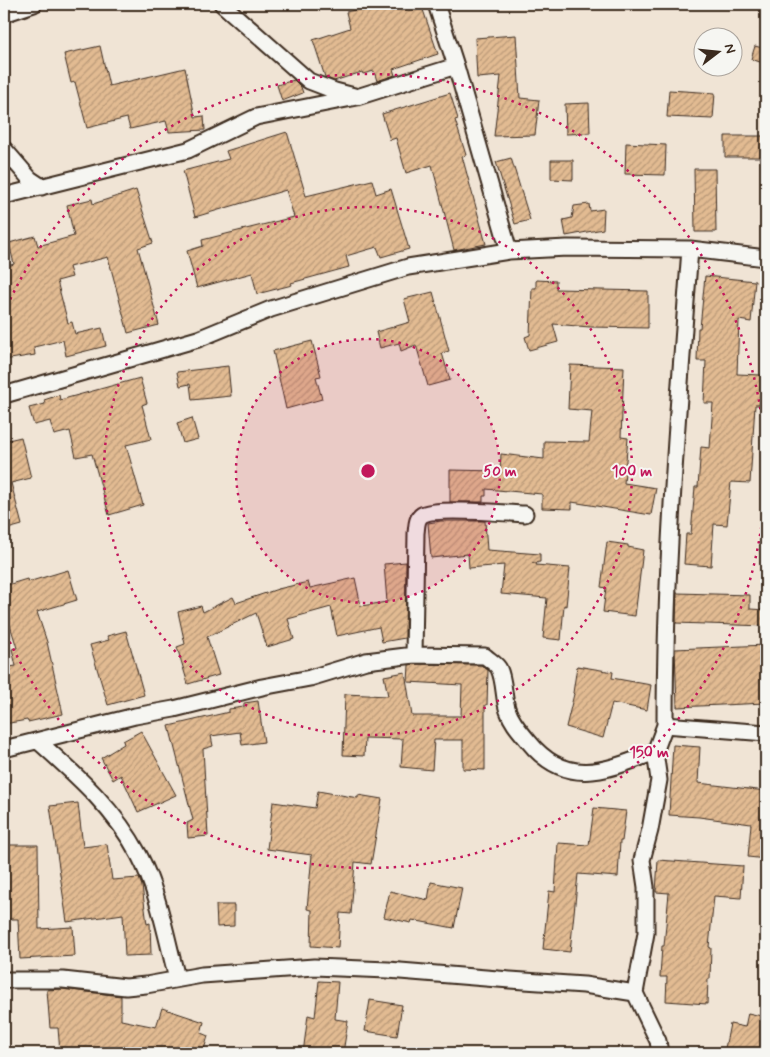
<svg xmlns="http://www.w3.org/2000/svg" width="770" height="1057" viewBox="0 0 770 1057" font-family="Mynerve,sans-serif">
<style>
.building{fill:url(#building-hatch);stroke:#3b2a1e}
.lines{fill:none;stroke-linecap:round;stroke-linejoin:round}
.street-casing{stroke:#3b2a1e;stroke-width:19}
.street{stroke:#f6f6f2;stroke-width:15}
.ring{fill:none;stroke:#c2185b;stroke-width:2.5;stroke-dasharray:2.5 5}
.centre{fill:#c2185b;stroke:#f6f6f2;stroke-width:2.5}
.ring-label{font-size:15px;text-anchor:middle;font-weight:bold;fill:#c2185b;stroke:#f6f6f2;stroke-width:4;stroke-linejoin:round;paint-order:stroke}
</style>
<defs>
<pattern id="building-hatch" width="6" height="6" patternUnits="userSpaceOnUse" patternTransform="scale(1.25)"><rect width="6" height="6" fill="#e2bb92"/><path d="M-1 1l2-2M0 6l6-6M5 7l2-2" fill="none" stroke="#b89877"/></pattern>
</defs>
<rect width="100%" height="100%" fill="#f0e4d5"/>
<filter id="ink" filterUnits="userSpaceOnUse"><feTurbulence type="fractalNoise" baseFrequency=".02" numOctaves="2"/><feDisplacementMap in="SourceGraphic" scale="10" xChannelSelector="R" yChannelSelector="G"/><feConvolveMatrix kernelMatrix="1 2 1 2 8 2 1 2 1" color-interpolation-filters="sRGB"/></filter>
<g filter="url(#ink)">
<path class="building" d="M381 4H421L438 54 393 69 395 75 377 81 374 71 363 74 362 72 334 81 325 77 313 40 350 28 346 12Z
M516 35 520 98 539 100 535 135 494 136 501 76 477 78 475 38Z
M100 46 109 86 185 68 195 117 204 116 205 130 169 132 166 121 130 129 127 118 87 128 75 82 71 83 64 54Z
M755 46 766 49V64L751 59Z
M294 80 301 87 303 93 282 101 277 85Z
M669 90 715 93 713 119 667 117Z
M450 93 458 119 455 120 466 155 462 156 486 244 454 250 432 165 406 173 396 138 390 140 382 114Z
M589 103 590 133 566 134 565 104Z
M287 132 306 196 372 180 376 194 391 189 409 249 381 257 377 247 346 256 349 267 291 283 292 285 257 294 252 273 197 288 187 251 203 246 202 240 294 217 286 190 195 217 183 171 229 159 226 151Z
M725 136H766V157H725Z
M626 143 666 145 665 175 625 174Z
M511 158 530 220 515 224 496 162Z
M551 160H573V180L551 179Z
M694 169H715L716 232H695Z
M136 190 153 243 138 248 159 325 128 333 108 257 69 267 72 277 57 281 68 323 72 322 75 334 102 328 106 346 66 356 63 340 34 347 35 355 4 360V267L14 264 9 243 35 236 38 246 74 236 67 205 92 199 93 204Z
M589 204 590 211 604 209 603 229 566 236 563 220 572 218 574 206Z
M705 276 755 281 751 322 739 320 737 374 761 375 760 405H755L750 483 731 482 727 525 714 524 711 566 684 564 686 534H691L695 487H698L701 447 710 448 713 403H704L706 361H697L698 328H700Z
M536 280 556 281V289L648 291V328L590 327 553 324 558 342 529 350 525 337 530 335 532 288H536Z
M433 292 449 351 442 353 450 380 428 386 416 345 401 351 399 343 380 348 376 332 410 322 404 299Z
M312 341 321 376 316 377 322 399 286 409 273 351Z
M570 365 624 367 621 437 628 438 624 483 656 488 651 515 572 502V509L542 508V494L486 489V496H483V502H450V470L500 471 501 454 544 459V441L589 442 592 411 568 409Z
M228 366 231 396 192 400 190 384 180 386 177 372Z
M140 378 147 403 142 405 151 439 126 445 143 505 109 515 92 454 76 457 70 431 54 435 50 421 34 425 29 408 45 404 44 400 59 395 60 400Z
M192 418 198 439 183 443 177 423Z
M21 437 31 478 11 483 22 525 4 530V441Z
M441 521H485L487 550 540 554V562L532 563H537L536 565 570 568 566 606 564 605 561 640 543 638 547 598 501 594 504 565 469 568 468 554 431 558 428 523Z
M607 542 628 545V547L643 550 635 616 603 612 606 588 601 587Z
M406 562 405 638 382 642 379 627 337 636 331 607 288 619 294 639 267 647 256 613 207 637 219 675 188 684 177 647 185 644 178 612 201 606 203 612 233 597 236 603 278 589 308 582 310 588 355 578 361 606 387 602 384 564Z
M68 570 77 600 37 612 47 642 63 714 28 722 27 720 4 724V668L16 666 12 649 17 648 4 606V586L27 579 28 582Z
M677 593 750 595V609L766 610V626L676 623Z
M126 631 144 695 108 705 90 645 109 640 107 636Z
M766 645V703L677 707 675 649Z
M415 664 481 665 488 670 487 705H485V770L463 769V740H434L432 770 401 767 403 739 365 738 364 756 343 755 345 694 388 696 384 676 405 672 412 716H461L462 685 408 682 409 665Z
M577 666 613 672 612 678 651 685 647 710 612 703 603 738 566 727 574 694 573 693Z
M258 701 264 742 242 745 240 732 211 736 213 746 203 749 208 836 188 838 187 823 193 820 169 726 229 712V709L244 707V703Z
M141 731 176 795 138 812 121 775 113 780 101 758 124 744 123 741Z
M673 745 700 747 698 783 766 791V859L748 857 751 824 699 817 669 815Z
M318 791 358 798V795L382 799 371 864 355 862 351 914 340 913 338 948 311 946 312 910 307 909 312 855 267 849 273 802 315 808Z
M78 803 83 847 107 844 112 880 139 878 142 886 147 924 150 923 151 955 125 956 123 914 67 922 50 806Z
M594 808 626 811 622 841H620L618 877 578 874 570 952 543 949 549 891 555 892 558 843 589 845Z
M4 845H38L39 929 73 927 75 956 20 959 18 919H4Z
M658 860 743 866 741 898 714 896 709 947 711 948 710 979H708L707 1004 666 1001 667 977H660L662 946H664L669 893 656 892Z
M431 882 462 888 454 928 412 920 411 923 384 917 390 891 428 900Z
M216 905H234V926L217 927Z
M319 981 338 982 335 1019 348 1021 343 1053H303L308 1015 315 1017Z
M62 989 121 996V1020L156 1027 162 1008 204 1022 201 1033 208 1036 203 1053H97L98 1048 60 1052 58 1028H50L47 990Z
M370 1000 402 1005 397 1036 365 1031Z
M748 1013 766 1017V1024L760 1053H724L730 1024 745 1027Z"/>
<g class="lines">
<g class="street-casing">
<path id="street" d="M222 4 309 81 335 91 354 96
M436 4 456 66 509 251
M4 14 34 4
M4 149 30 179 42 187
M4 196 188 150 256 117 357 97 456 66
M690 249C678 408 665 566 665 725L766 733
M4 395 198 339 271 309 408 267 509 251 567 248 690 249 766 258
M414 655 416 533C417 527 416 519 422 515 434 507 506 513 525 514
M38 741C76 775 115 809 139 855 159 893 166 937 177 978
M4 749 135 716 174 709 262 687 310 678 366 661 414 655 485 656C489 660 497 664 499 669 505 682 503 698 508 711 512 723 521 732 529 742 567 789 608 770 655 752L665 725
M4 980H63L126 987 146 985 202 975 314 967 388 970 510 980 584 985 635 993 646 933V887L642 860 650 830 659 780 655 752
M635 993 658 1041 660 1053"/>
</g>
<use href="#street" class="street"/>
</g>
</g>
<circle cx="368" cy="471" r="132" fill="#c2185b" fill-opacity=".12"/>
<g class="ring">
<circle cx="368" cy="471" r="132"/>
<circle cx="368" cy="471" r="264"/>
<path d="M4 313A397 397 0 1 1 4 629"/>
</g>
<circle cx="368" cy="471" r="8" class="centre"/>
<g class="ring-label">
<text x="500" y="476">50 m</text>
<text x="632" y="476">100 m</text>
<text x="649" y="757">150 m</text>
</g>
<rect width="770" height="1057" fill="none" stroke="#f6f6f2" stroke-width="20"/>
<rect x="10" y="10" width="750" height="1037" fill="none" stroke="#3b2a1e" stroke-width="2" filter="url(#ink)"/>
<g transform="translate(718 52) rotate(74)"><circle r="24" fill="#f6f6f2" stroke="#aba49d"/>
<path d="M0-4L9 19L0 12L-9 19Z" fill="#3b2a1e"/>
<text y="-8" font-size="14" font-weight="bold" text-anchor="middle" fill="#3b2a1e">N</text>
</g>
</svg>
